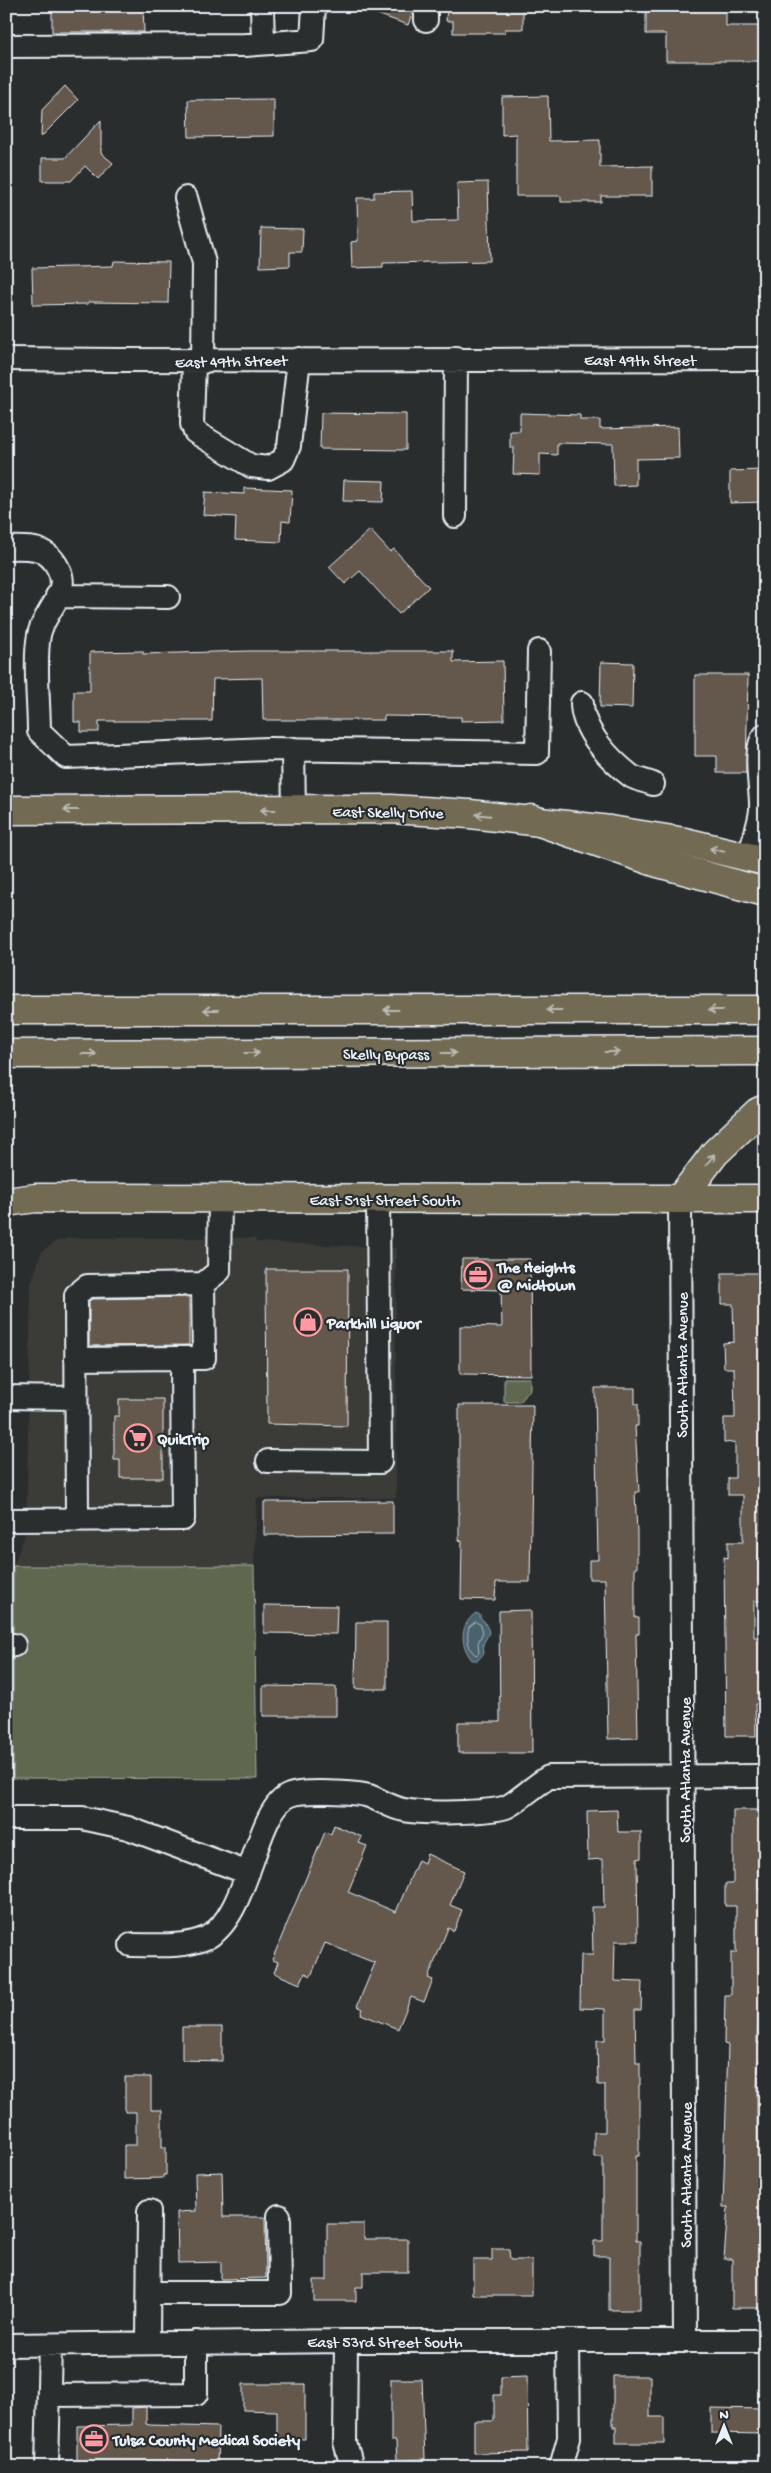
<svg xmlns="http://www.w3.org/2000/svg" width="771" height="2473" viewBox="0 0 771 2473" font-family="'Gochi Hand',sans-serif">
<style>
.built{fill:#3b3a37}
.green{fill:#5e684f;stroke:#a3aca4}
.water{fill:#48626d;stroke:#889ba5}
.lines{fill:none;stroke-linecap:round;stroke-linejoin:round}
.shore{stroke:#a8b8c0;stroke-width:1}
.building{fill:#64594b;stroke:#e8f1f8}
.minor-casing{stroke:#e8f1f8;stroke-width:26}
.major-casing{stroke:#e8f1f8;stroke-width:31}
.highway-casing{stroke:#e8f1f8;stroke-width:31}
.minor{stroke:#2a2d2e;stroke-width:22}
.major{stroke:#736b52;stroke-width:28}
.highway{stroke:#736b52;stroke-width:28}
.oneway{stroke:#b9bbb6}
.labels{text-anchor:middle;stroke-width:4.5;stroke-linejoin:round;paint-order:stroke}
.street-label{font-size:16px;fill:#e8f1f8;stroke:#2a2d2e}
.poi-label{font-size:16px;font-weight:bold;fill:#e8f1f8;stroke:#2a2d2e;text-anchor:start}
</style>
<rect width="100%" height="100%" fill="#2a2d2e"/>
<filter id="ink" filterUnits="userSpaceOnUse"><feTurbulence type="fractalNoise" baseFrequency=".02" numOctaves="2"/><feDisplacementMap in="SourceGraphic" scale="10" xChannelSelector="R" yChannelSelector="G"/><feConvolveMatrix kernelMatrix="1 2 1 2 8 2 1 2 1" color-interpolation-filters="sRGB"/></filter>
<g filter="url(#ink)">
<path class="built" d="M68 1238H255L256 1242 396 1248V1498H257L254 1566H13L26 1532 31 1283 42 1251 55 1242Z"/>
<path class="green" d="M504 1378H530V1390L520 1402H504Z
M13 1566H254L257 1779 13 1778Z"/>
<path class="water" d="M476 1613 480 1615V1618L484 1621 488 1629 489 1633 483 1644 484 1653 478 1660H472C459 1644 460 1624 476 1613Z"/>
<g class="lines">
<path class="shore" d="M476 1622 481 1625 483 1632 478 1643 479 1653 476 1655C468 1650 466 1637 469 1627Z"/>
</g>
<path class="building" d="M52 6H143L144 32H52Z
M360 6H413V11L408 25 360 8Z
M447 6H523V29H505V33H453V21H446Z
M646 6H726V26H760V61H666V34H646Z
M65 86 78 100 41 137 42 110Z
M548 96 549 141 600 140V167L652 166V196H601V202H561V196H516V134L502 135V97Z
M274 99V136L189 137 188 100Z
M101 120V153L113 163 98 179 85 166 71 181H42V158H65Z
M488 182 490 261 383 263V267L352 268 351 242 358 241 357 198H374V192L412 191 413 221 458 220 457 183Z
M261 228 303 229 302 252H290V266L260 267Z
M114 261 169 262 168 303 88 302V304L33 305 32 268 113 266Z
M321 413 406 414V450L320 449Z
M520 413 580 415V420H600V429L678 427 679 458 636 459V485L614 486 613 444 557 443V455L540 454V475L513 474 514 448H510V431H520Z
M765 470V502L730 503V471Z
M344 480 384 481 383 502 343 501Z
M244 488 292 490 290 522 282 521 281 542 235 540 236 517 203 515 205 492 244 494Z
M370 530 390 552 394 549 429 587 399 614 360 571 345 584 329 567Z
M143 651V654L249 651H453V662L503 661 504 720 461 721V717L384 716V720H263L262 678 213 679 212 721H99V732H81V722H74V691H90V652Z
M601 662 633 663 632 708 600 707Z
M695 675H748L746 773H717V756H695Z
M462 1259H530L531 1375 460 1374V1326L502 1327 501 1290 461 1289Z
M266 1269H348L347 1426 267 1424Z
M722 1273H765V1531H759L758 1582H765V1601H754V1637H761V1645H765V1704H755L756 1736H726L724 1557 728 1558V1542H743V1495H728V1478H735V1442L724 1443V1418H735L734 1368H724L723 1343 734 1342 733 1304H722Z
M189 1297V1345L89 1346V1301L92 1299Z
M595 1388H635V1404H638V1426H635L639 1492H635L637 1532V1568H635V1618H639V1634H636L638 1738 608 1739 605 1579H589V1560H598Z
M119 1399H163V1478H120V1460H114V1416H119Z
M459 1405H533L530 1582H496L495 1600 461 1599 462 1541 459 1540Z
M393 1501V1534L264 1535V1502Z
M264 1605 337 1606 336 1634 264 1633Z
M531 1610 532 1753H458V1722H500L499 1611Z
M356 1622H387V1689H355Z
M263 1686 336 1687V1716H263Z
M617 1810 618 1832H641V1858L637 1859 638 1941H615L614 1981 642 1982 641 2010H635L636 2063H640V2085H639V2156H636V2241H640V2310H609V2256H594V2241H603V2157H594V2132H605V2085H598L597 2040H605V2009L580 2008 581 1955H593L592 1907H604L603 1859 588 1860 587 1811Z
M733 1810H765V1854H758V1889H765L764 2012H758L757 2043H765V2061H758L757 2093 758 2185 765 2186 762 2308H732V2259H724L728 2207H723L728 2045 724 2044 725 1995H731V1953H736V1906H725V1884H733Z
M334 1825 362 1837 359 1843 367 1846 348 1892 396 1912 418 1860 424 1863 427 1854 464 1871 450 1905 462 1910 454 1931 448 1928 428 1978 433 1980 424 2002 411 1997 398 2029 361 2014 363 2009 357 2006 375 1963 325 1943 311 1976 305 1973 300 1984 274 1973 278 1962 272 1960 325 1832 331 1834Z
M182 2027H222V2061L182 2060Z
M125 2077H151V2110H162V2147H166V2175H163V2178L124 2179V2145H136V2112H125Z
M222 2172 223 2217H265L266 2278 221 2279V2262L178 2263 177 2212 196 2211 195 2173Z
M327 2224H364V2239H408V2272H363V2287H356V2301H314V2280H327Z
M492 2249H509L510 2260H532V2295H473V2260H492Z
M527 2376 528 2452 474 2453V2421H494V2395H501V2377Z
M613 2376H650V2417H664V2443H616V2427H613Z
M391 2379H422L425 2459 397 2460 396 2441H391Z
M243 2384H305V2439L277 2438V2411L243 2410Z
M146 2407V2424L150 2425 218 2427 217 2467H77V2426L132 2425V2408Z
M711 2408 765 2409V2434L711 2433Z"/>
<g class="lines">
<g class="minor-casing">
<path id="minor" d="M262 6 263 43
M426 6V20
M6 46 245 45 312 40 314 6
M186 198 204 263 203 362
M6 359C259 362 512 359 765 359
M194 362 192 424 195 432 251 466 268 468 283 460 289 446 299 359
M455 516 456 358
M6 548C29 547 47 546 58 568 61 574 63 581 61 587 59 602 42 618 39 635 34 660 39 704 39 731L66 757 269 749 537 753 539 651
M57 596 168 597
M582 703C582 731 610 760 631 776 637 780 646 781 653 784
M293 749 294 810
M749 858C752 843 761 821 761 808 762 790 752 749 765 735
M680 1199 685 2341
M76 1359 182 1358
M6 1397 76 1398
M268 1461 380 1462 378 1199
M77 1519 76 1295 87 1286 203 1284
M6 1520 183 1519 182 1358H204L203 1284 219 1271 220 1198
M6 1646 14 1645
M6 1818H82L128 1828 248 1873
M131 1945C156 1945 183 1948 206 1938 250 1917 255 1807 290 1795 302 1790 356 1792 369 1796 380 1800 392 1808 404 1810 423 1814 488 1813 506 1807 515 1804 536 1784 549 1777L765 1776
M149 2293H280L279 2216
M346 2341 345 2442 352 2467
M148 2343 149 2211
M6 2345 346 2341H765
M50 2395 196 2394V2342
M47 2467 50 2345
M561 2467 569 2438 568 2341"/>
</g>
<g class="major-casing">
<path id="major" d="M6 810 391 809 470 814 610 830 685 842 765 861
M6 1202 36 1198 765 1199"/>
</g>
<g class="highway-casing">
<path id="highway" d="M531 819 658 863 765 892
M6 1010H765
M6 1054 765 1051
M680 1199 715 1153 758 1112 765 1109"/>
</g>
<use href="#minor" class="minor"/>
<use href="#major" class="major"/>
<use href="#highway" class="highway"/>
</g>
<defs><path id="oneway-shaft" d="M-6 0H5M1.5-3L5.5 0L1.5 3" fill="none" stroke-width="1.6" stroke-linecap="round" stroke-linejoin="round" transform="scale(1.25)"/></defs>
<g class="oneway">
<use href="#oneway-shaft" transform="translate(71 810) rotate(180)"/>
<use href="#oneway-shaft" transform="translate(268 810) rotate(180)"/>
<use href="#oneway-shaft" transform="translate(483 815) rotate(-175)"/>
<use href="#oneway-shaft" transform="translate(717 850) rotate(-167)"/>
<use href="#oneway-shaft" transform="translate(211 1010) rotate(180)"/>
<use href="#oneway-shaft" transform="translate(391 1010) rotate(180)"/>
<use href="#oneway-shaft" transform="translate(554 1010) rotate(180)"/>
<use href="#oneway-shaft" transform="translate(716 1010) rotate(180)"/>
<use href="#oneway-shaft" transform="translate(612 1052)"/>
<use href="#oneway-shaft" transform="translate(252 1053)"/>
<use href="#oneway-shaft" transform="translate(449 1053)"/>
<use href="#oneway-shaft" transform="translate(89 1054)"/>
<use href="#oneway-shaft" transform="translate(710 1160) rotate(-53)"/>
</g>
</g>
<defs>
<g id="office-ring" transform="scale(1.4375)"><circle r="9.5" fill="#2a2d2e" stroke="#ff9aa2" stroke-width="1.5"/><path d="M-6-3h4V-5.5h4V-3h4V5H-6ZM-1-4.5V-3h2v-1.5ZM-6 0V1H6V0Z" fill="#ff9aa2"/></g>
<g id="shop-ring" transform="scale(1.4375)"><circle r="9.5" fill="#2a2d2e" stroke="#ff9aa2" stroke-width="1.5"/><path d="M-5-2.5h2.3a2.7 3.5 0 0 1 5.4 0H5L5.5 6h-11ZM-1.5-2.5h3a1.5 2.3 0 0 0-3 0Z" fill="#ff9aa2"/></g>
<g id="supermarket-ring" transform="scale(1.4375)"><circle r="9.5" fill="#2a2d2e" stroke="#ff9aa2" stroke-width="1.5"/><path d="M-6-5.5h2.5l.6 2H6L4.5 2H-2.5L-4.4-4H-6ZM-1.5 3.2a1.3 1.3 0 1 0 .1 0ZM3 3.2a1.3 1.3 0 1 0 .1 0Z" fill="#ff9aa2"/></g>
</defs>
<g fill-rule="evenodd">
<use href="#office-ring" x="478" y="1275"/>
<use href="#shop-ring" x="308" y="1322"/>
<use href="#supermarket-ring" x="138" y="1438"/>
<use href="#office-ring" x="94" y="2439"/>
</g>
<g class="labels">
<g class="street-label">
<text x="640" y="365">East 49th Street</text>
<text transform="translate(231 360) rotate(-1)" y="6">East 49th Street</text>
<text transform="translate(388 811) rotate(1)" y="6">East Skelly Drive</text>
<text x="386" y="1059">Skelly Bypass</text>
<text x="385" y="1205">East 51st Street South</text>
<text transform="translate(681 1365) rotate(-90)" y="6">South Atlanta Avenue</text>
<text transform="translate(684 1770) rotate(-90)" y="6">South Atlanta Avenue</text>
<text transform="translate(685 2175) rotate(-90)" y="6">South Atlanta Avenue</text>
<text x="385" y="2347">East 53rd Street South</text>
</g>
<g class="poi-label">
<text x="497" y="1272">The Heights<tspan x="497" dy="18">@ Midtown</tspan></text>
<text x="327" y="1328">Parkhill Liquor</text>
<text x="157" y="1444">QuikTrip</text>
<text x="113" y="2445">Tulsa County Medical Society</text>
</g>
</g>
<rect width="771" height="2473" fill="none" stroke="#2a2d2e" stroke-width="25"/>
<rect x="12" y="12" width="746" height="2448" fill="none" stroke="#e8f1f8" stroke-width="2" filter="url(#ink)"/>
<g transform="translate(724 2426)" stroke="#2a2d2e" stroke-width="4" paint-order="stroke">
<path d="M0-4L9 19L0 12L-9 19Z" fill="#e8f1f8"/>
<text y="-8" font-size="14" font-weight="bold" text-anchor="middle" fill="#e8f1f8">N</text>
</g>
</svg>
